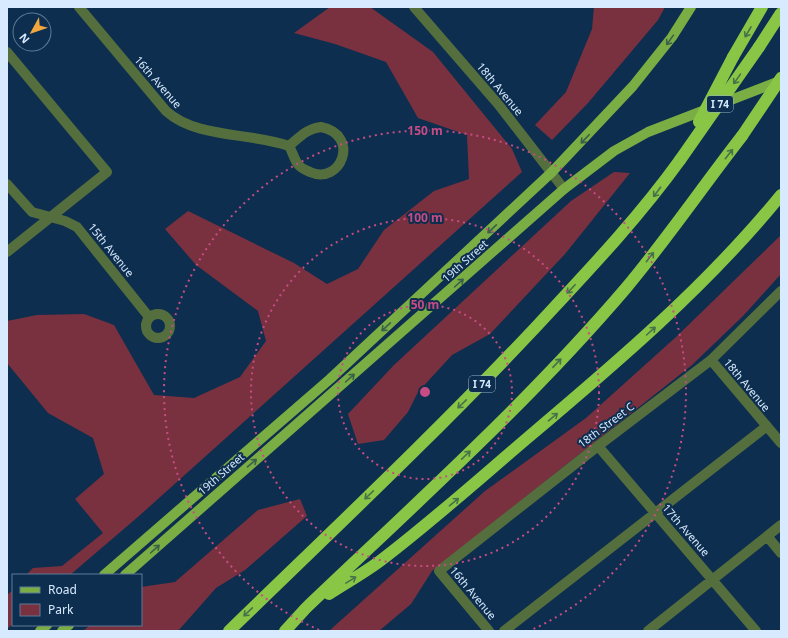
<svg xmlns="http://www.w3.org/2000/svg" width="788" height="638" viewBox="0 0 788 638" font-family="'Noto Sans',sans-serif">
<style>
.green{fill:#7a313f}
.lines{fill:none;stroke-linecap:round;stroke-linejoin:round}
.minor{stroke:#556e3e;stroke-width:10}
.major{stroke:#7bad45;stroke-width:10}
.highway{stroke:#8ac645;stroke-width:12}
.highway-bridge{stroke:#8ac645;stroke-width:12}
.oneway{stroke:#45724a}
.oneway2{stroke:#39614a}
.ring{fill:none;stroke:#c74c84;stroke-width:2;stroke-dasharray:2 4}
.labels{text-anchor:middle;stroke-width:4;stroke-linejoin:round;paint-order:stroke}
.shield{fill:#0d2e4e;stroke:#9ab2ca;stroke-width:1}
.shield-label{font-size:10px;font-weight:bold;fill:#d7eaff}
.street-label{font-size:11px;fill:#d7eaff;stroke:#0d2e4e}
.centre{fill:#c74c84;stroke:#0d2e4e;stroke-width:2}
.ring-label{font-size:12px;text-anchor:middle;font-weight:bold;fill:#c74c84;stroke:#0d2e4e;stroke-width:4;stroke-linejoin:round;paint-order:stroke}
</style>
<rect width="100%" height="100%" fill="#0d2e4e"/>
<path class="green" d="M330 7H370L433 52 512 149 522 172 139 516 70 575H26L33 568 62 566 103 533 75 499 104 474 93 438 48 413 7 363V321L37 315 84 314 114 325 154 395 194 398 240 377 266 341 258 311 196 265 165 229 188 211 294 263 327 284 358 269 384 230 434 191 469 179 467 135 418 118 386 62 335 44 294 33Z
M594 7H665L658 20 588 103 552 140 535 125 566 92 592 29Z
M614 172 630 173 565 254 490 334 452 355 418 392 408 412 384 440 358 444 348 414 394 365 571 201Z
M781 235V274L744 315 692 365 432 571 411 604 379 631H329L485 491 586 418 676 337Z
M300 499 307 516 245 570 216 588 178 631H83L90 625H141V587L175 582 258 510Z
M13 590V624L7 629V595Z"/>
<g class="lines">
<path class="minor" d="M79 7 166 111C197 139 250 132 289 146
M414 7 498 104 564 189
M7 52 107 172 7 252
M321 127C361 135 341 186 310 172 305 170 299 167 297 163 294 158 292 151 289 146 300 137 306 129 321 127Z
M7 184 32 212 65 221 77 227 149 317
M146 326a12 12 0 1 1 24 0a12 12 0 1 1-24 0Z
M711 360 781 443
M598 446 756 631
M767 536 781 553
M489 631 439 571 598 446 711 360 781 291
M504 631 767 426
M648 631 781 525"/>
<path class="major" d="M104 575 330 379 552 172 633 86 672 37 691 7
M125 575 564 189 614 151 648 132 780 81
M40 631 47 625
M62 631 69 625"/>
<path class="highway" d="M759 47 781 13
M733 57 762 7
M329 594C346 583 364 573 380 561 430 523 477 481 525 440 615 364 706 287 781 195
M229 631C332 531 436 433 534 329 585 274 636 221 680 160
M285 631 306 608C415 504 528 403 626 288 667 239 703 186 742 136"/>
<path class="highway-bridge" d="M699 122 733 57
M742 136 781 78
M680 160 759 47"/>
</g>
<defs><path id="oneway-shaft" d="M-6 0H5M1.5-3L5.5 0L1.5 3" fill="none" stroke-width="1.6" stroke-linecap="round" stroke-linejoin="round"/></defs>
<g class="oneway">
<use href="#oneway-shaft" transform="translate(748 32) rotate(121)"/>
<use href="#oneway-shaft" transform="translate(737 79) rotate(125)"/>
<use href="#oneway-shaft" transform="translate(729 154) rotate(-52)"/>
<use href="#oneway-shaft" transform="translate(657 192) rotate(127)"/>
<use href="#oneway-shaft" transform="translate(650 257) rotate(-52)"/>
<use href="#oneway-shaft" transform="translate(571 289) rotate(134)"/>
<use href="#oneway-shaft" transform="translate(651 331) rotate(-42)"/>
<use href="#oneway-shaft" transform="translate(557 363) rotate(-47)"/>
<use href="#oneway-shaft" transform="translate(462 404) rotate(136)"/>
<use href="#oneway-shaft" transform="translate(553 417) rotate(-40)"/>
<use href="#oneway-shaft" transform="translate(466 455) rotate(-44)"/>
<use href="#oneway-shaft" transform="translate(369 495) rotate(136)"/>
<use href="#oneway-shaft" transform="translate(454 502) rotate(-39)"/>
<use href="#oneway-shaft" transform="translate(351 580) rotate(-32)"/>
<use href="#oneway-shaft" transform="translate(248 612) rotate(136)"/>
</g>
<g class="oneway2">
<use href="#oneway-shaft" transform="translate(670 40) rotate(125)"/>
<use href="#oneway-shaft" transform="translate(585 139) rotate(134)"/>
<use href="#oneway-shaft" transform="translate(492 229) rotate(137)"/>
<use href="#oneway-shaft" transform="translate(459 283) rotate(-42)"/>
<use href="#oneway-shaft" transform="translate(386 327) rotate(137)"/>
<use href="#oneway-shaft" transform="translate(350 378) rotate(-42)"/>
<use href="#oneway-shaft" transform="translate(252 463) rotate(-40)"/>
<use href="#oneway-shaft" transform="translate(155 549) rotate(-42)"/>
</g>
<g class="ring">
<circle cx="425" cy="392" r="87"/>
<circle cx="425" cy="392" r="174"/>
<path d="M319 630A261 261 0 1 1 531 630"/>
</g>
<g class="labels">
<g class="shield">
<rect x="707" y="96" width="26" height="16" rx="3"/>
<rect x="469" y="376" width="26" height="16" rx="3"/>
</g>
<g class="shield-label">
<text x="720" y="108">I 74</text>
<text x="482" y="388">I 74</text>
</g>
<g class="street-label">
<text transform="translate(158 82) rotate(49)" y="4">16th Avenue</text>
<text transform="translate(500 89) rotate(50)" y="4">18th Avenue</text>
<text transform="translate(111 250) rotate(51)" y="4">15th Avenue</text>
<text transform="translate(465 261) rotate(-42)" y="4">19th Street</text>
<text transform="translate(747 385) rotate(50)" y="4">18th Avenue</text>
<text transform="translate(606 425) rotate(-37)" y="4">18th Street C</text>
<text transform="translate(221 474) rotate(-41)" y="4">19th Street</text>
<text transform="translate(686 530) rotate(49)" y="4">17th Avenue</text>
<text transform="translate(473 593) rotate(50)" y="4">16th Avenue</text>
</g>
</g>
<circle cx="425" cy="392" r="6" class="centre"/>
<g class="ring-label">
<text x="425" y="135">150 m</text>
<text x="425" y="222">100 m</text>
<text x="425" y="309">50 m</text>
</g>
<rect width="788" height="638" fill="none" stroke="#d7eaff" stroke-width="16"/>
<rect x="12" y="574" width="130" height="52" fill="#0d2e4e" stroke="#5e7995"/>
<rect x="20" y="587" width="20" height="6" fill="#7bad45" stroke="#5e7995"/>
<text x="48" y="594" font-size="12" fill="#d7eaff">Road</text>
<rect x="20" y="604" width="20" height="12" fill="#7a313f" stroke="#5e7995"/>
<text x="48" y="614" font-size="12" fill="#d7eaff">Park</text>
<g transform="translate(32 32) rotate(230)"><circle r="19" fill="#0d2e4e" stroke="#5e7995"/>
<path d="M0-3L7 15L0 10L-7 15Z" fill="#f1a63f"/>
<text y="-6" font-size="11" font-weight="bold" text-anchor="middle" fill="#d7eaff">N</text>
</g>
</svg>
